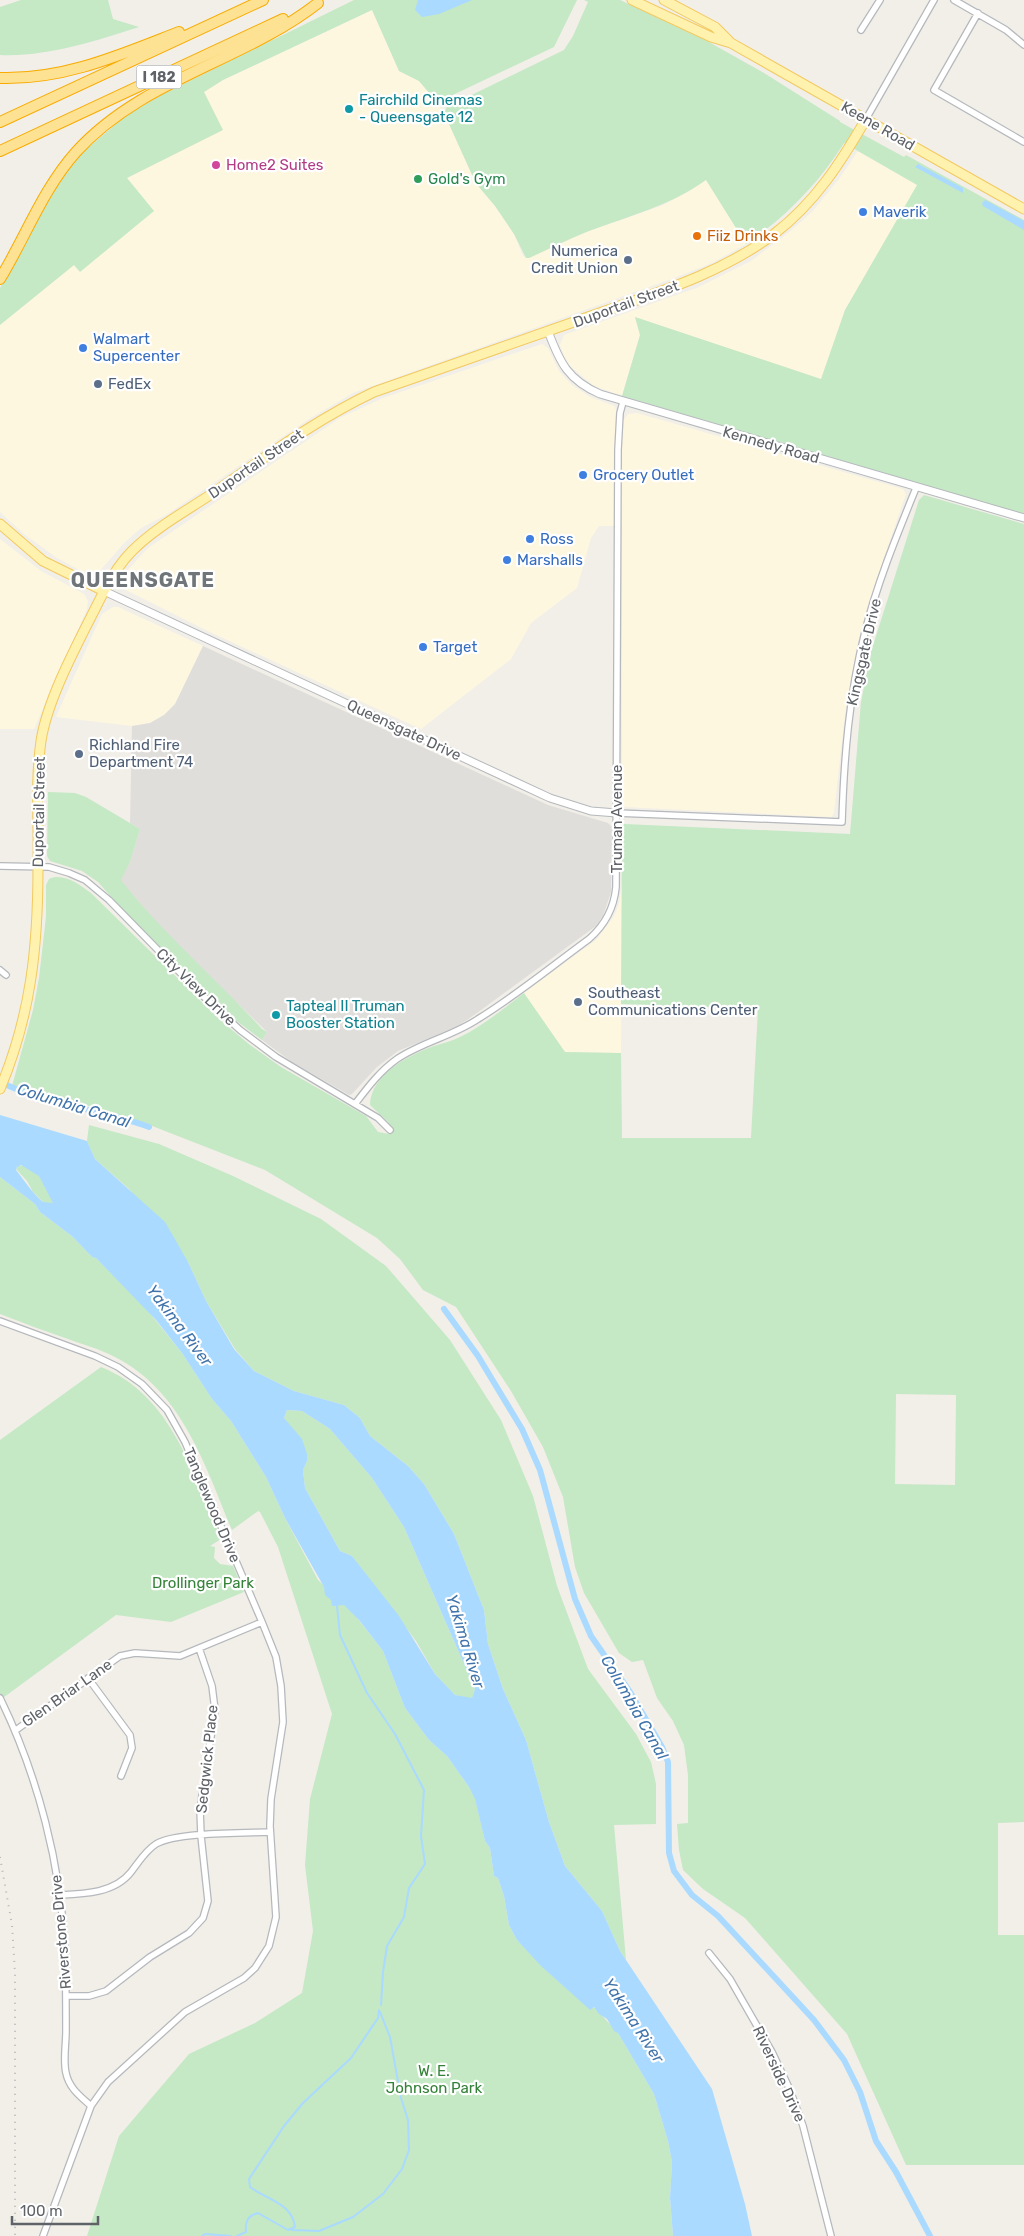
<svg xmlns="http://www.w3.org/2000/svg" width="1024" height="2236" viewBox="0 0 1024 2236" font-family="Rubik,sans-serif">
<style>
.commercial{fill:#fef7e0}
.industrial{fill:#e0deda}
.green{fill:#c5e8c5;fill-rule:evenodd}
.water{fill:#aadaff;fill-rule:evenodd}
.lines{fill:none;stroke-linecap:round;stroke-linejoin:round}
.stream{stroke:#aadaff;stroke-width:2}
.canal{stroke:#aadaff;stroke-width:6}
.minor-casing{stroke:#b5b8bc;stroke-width:8}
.tertiary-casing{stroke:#b5b8bc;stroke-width:9}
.primary-casing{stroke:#f2c960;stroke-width:11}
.motorway-casing{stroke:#f9ab00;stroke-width:12}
.minor{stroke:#fff;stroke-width:5.5}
.tertiary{stroke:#fff;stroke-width:7}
.primary{stroke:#fff2af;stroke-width:9}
.motorway{stroke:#fde293;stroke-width:10}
.rail{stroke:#b6b7b8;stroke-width:2;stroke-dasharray:1 6;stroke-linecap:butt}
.culture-dot{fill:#0f9aa8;stroke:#fff;stroke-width:2}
.hotel-dot{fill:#d1479c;stroke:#fff;stroke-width:2}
.leisure-dot{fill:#2e9e5b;stroke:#fff;stroke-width:2}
.shop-dot{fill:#3f7fe0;stroke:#fff;stroke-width:2}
.food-dot{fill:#e8710a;stroke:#fff;stroke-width:2}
.service-dot{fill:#5c6f8a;stroke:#fff;stroke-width:2}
.labels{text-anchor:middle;stroke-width:4.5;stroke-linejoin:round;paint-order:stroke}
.shield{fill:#fff;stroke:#8f9295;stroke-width:1}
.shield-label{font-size:14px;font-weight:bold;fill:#5f6368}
.culture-label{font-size:15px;fill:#0d838f;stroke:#fff;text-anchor:start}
.street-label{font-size:15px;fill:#5f6368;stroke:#fff}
.hotel-label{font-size:15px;fill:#b23c85;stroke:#fff;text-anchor:start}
.leisure-label{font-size:15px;fill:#27864d;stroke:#fff;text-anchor:start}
.shop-label{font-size:15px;fill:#366cbe;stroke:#fff;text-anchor:start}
.food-label{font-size:15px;fill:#c56008;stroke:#fff;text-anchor:start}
.service-label{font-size:15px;fill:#4e5e75;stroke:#fff;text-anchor:start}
.park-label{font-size:15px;fill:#348238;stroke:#fff}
.water-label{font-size:16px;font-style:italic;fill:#4174aa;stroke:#fff}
.district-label{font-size:20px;font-weight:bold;letter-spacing:1px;fill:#70757a;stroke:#fff}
</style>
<rect width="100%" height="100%" fill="#f1efe8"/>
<path class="commercial" d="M372 10 399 71 419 81 436 101 444 113 473 177 479 187 495 206 514 234 523 256 529 258 586 232 661 206 691 190 706 179 746 244 712 263 674 278 353 393 309 419 166 515 141 528 124 543 98 573 89 575 57 558 24 534 0 512V325L74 265 79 271 154 211 127 178 222 130 204 92 223 80Z
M858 151 918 185 845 310 821 380 635 317 640 335 622 396 594 386 571 367 564 356 560 345 564 335 699 287 751 261 787 234 812 212 839 179Z
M542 344 548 348 559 371 572 385 590 397 614 406 616 409V526H599L591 538 577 588 531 623 511 659 421 729 210 632 124 589 121 584 123 575 148 548 340 418 383 398Z
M637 413 903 489 906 494 868 604 858 642 845 715 834 812 832 817 624 807 622 804V422L628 414Z
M0 539 41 571 84 594 88 601 87 609 34 729H0Z
M113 607H118L203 646 175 704 164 715 150 723 132 726 56 717 102 614Z
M622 885 621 1053 565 1052 524 993 597 939 614 916 619 904Z"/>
<path class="industrial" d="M203 646 548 805 608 823 612 827 611 892 603 916 596 926 477 1013 458 1026 398 1051 377 1067 352 1094 349 1095 292 1062 262 1040 267 1032 161 928 120 880 130 862 140 829 130 823 132 726 150 723 164 715 175 704Z"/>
<path class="green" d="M21 0H108L113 19 139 27C95 41 47 57 0 55V7Z
M354 0H577L554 47 440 101H436L419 81 399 71 372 10 223 80 204 92 223 130 127 178 154 211 80 272 74 265 0 325V288L46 203 79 155 127 115 163 94Z
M584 0H620L707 41 764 73 840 121V122L904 157 906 155 1024 220V514L622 396 640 335 635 317 821 379 845 310 917 185 844 143C819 183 786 217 746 244L706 180C671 205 630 216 589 231 569 239 549 249 529 258H526L514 234 495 206 479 187 473 177 444 113 447 107 564 50 573 36 588 2Z
M924 495 1024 524V1822L998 1823V1935H1024V2165H906L847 2034 745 1918 703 1889 683 1870 679 1850 677 1824 688 1823V1775L684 1745 673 1721 657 1698 643 1660 632 1662 619 1653 584 1593 575 1567 563 1497 543 1447 511 1391 456 1307 423 1290 400 1259 377 1238 265 1170 142 1122 98 1108 27 1092 12 1086 33 1010 39 978 46 917V885L49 879C63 872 80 885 91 893L220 1020 250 1045 281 1067 366 1116 378 1132 389 1134 393 1130 388 1122 370 1105C371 1074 409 1055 434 1046 443 1043 452 1041 460 1037 483 1026 503 1009 524 993L565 1052 621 1053 622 1138H751L758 1009 621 1004 622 828 624 824 850 834 861 702 870 655 919 500ZM896 1394 956 1395 955 1485 895 1484Z
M48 792 75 793 86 797 140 829 130 862 121 880C163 934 216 978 262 1029L267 1032 262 1040 226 1013 201 990 136 925 98 882 82 871 50 861 47 856Z
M89 1125 159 1144 233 1176 321 1219 386 1266 450 1340 501 1420 533 1496 557 1586 588 1669 636 1734 651 1762 656 1784V1824L614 1825 626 1960 620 1951 602 1911 565 1866 549 1822 526 1740 503 1689 488 1644 484 1610 454 1534 424 1484 408 1466 370 1436 360 1418 344 1405 294 1391 254 1371 235 1349 206 1301 188 1262 129 1189 95 1159 87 1141Z
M18 1166C37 1163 48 1189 54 1203L49 1204 43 1202 33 1192 27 1181 16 1169Z
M0 1177 35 1204 40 1212 73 1237 92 1257 96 1258 144 1306 182 1353 212 1399 231 1421 266 1477 285 1518 318 1580 354 1614 383 1651 405 1708 429 1740 447 1756 469 1787 475 1798 485 1841 490 1848 494 1876 498 1878 504 1896 509 1925 517 1940 549 1973 588 2006 595 2008 618 2033 654 2094 668 2141 672 2162 670 2198 673 2236H87L119 2136 189 2054 255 2023 302 1993 313 1931 305 1865 310 1799 332 1714 278 1547 260 1512 258 1511 232 1530C205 1465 182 1391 115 1357 100 1349 84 1345 68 1339 45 1331 23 1323 0 1314Z
M101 1367C172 1395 193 1474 221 1539L210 1546 215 1547 214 1558 220 1564 233 1566 244 1592 171 1622 116 1615 0 1700V1440Z
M287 1410 302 1411 330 1429 372 1478 404 1527 475 1689 472 1699 455 1695 435 1674 416 1641 352 1556 340 1551 305 1488 303 1470 307 1461 284 1418Z"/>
<path class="water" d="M418 0H472L439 14 422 17 415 10Z
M918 164 963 188V193L917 168 915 167Z
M985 200 1024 221V230L983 206 982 203Z
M0 1115 87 1141 95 1159 165 1222 188 1262 206 1301 234 1349 254 1371 294 1391 344 1405 360 1418 370 1436 408 1466 424 1484 454 1534 484 1610 488 1644 503 1689 526 1740 549 1822 565 1866 602 1911 620 1951 712 2089 745 2204 752 2236H673L670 2198 672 2162 668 2141 654 2094 618 2033 614 2031 607 2019 599 2014 594 2007 590 2010 588 2008 541 1966 517 1940 509 1925 504 1896 498 1878 494 1876 490 1848 485 1841 475 1799 469 1787 447 1756 429 1740 405 1708 383 1651 359 1620 344 1605 332 1606 331 1600 325 1595 324 1587 285 1518 266 1477 231 1421 212 1399 182 1353 156 1320 96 1258 92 1257 73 1237 40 1212 35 1204 0 1177ZM21 1165 39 1176 53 1203 43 1202C32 1193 25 1181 16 1170L17 1167ZM287 1410 302 1411 330 1429 372 1478 404 1527 475 1689 472 1698 455 1695 435 1674 399 1616 352 1556 340 1551 305 1488 303 1470 307 1461V1454L302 1439 284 1418Z"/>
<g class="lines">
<path class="stream" d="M337 1606 340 1635 367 1693 395 1734 424 1790 421 1836 425 1864 409 1888 404 1917 387 1946 383 1972 381 2005
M292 2230 319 2231 353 2217 383 2194 402 2169 409 2150 408 2120 401 2098 390 2037 380 2012
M202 2236 205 2234 231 2236
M237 2236 246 2232C245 2222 247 2216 258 2213L288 2230 295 2227C292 2203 267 2200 250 2187L249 2179 284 2126 303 2103 351 2058 378 2018 379 2010"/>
<path class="canal" d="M0 1082C47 1105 100 1109 149 1127
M444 1309 478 1356 522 1429 540 1470 575 1599 591 1636 630 1692 662 1747 668 1762 669 1853 674 1871 692 1895 718 1916 814 2020 844 2060 860 2092 876 2141 896 2172 930 2236"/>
<g class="minor-casing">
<path id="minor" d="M954 0 1006 30 1024 45
M978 13 934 90 1024 142
M861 30 880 0
M866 119 934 0
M617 813 842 822C844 758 849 695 865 632 877 583 897 535 916 488
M0 866 49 867 69 873 85 880 109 900 202 995 240 1030 276 1057 378 1118 390 1130
M0 970 6 975
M355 1104C368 1087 380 1071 397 1059 422 1042 453 1036 478 1019 517 995 552 966 589 939 605 925 614 909 616 887L618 450 620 413 623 402
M0 1321 95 1356 118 1367 142 1384 167 1410 185 1442 262 1622 276 1657 281 1686 283 1722 271 1799 270 1826 276 1917 269 1946 255 1968 244 1978 185 2012 108 2082 91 2106 43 2236
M88 1678 130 1735 132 1748 121 1776
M0 1698C38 1776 61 1865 65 1951 66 1978 66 2005 66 2031 66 2044 63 2061 66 2073 69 2088 80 2096 91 2106
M16 1730 120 1656 135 1653 180 1656 262 1622
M60 1895C84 1894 115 1893 131 1872 139 1862 145 1851 156 1844 175 1832 245 1833 270 1832
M709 1953 730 1979 772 2052 790 2090 803 2126 831 2236
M66 1996H89L106 1991 150 1957 189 1933 203 1918 208 1901 201 1836 200 1809 215 1710 212 1686 199 1648"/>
</g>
<g class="tertiary-casing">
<path id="tertiary" d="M548 331C560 363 568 380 600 394L1024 518
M104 591 550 798 591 811 617 813"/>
</g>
<g class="primary-casing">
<path id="primary" d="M632 0 711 37 731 43 1024 209
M664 0 715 27 729 41
M0 524 43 561 104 591
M0 1089C31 1015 38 947 38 867 39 825 35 782 41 741 48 695 83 634 104 591 112 576 120 563 132 551 156 527 188 510 216 491 267 456 317 419 374 392 445 367 517 342 588 317 653 294 719 275 774 234 815 203 841 162 866 119"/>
</g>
<g class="motorway-casing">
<path id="motorway" d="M0 78C64 80 120 55 179 32
M0 122 263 0
M0 151 283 19
M0 279C26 236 43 189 76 152 142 79 244 61 318 3"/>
</g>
<use href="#minor" class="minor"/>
<use href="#tertiary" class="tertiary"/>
<use href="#primary" class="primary"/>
<use href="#motorway" class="motorway"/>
<path class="rail" d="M0 1857 12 1925 15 1973V2236"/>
</g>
<g class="culture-dot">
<circle cx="349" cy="109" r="5"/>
<circle cx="276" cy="1015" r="5"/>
</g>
<circle class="hotel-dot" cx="216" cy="165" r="5"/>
<circle class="leisure-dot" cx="418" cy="179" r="5"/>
<g class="shop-dot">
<circle cx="863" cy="212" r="5"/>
<circle cx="83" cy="348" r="5"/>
<circle cx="583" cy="475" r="5"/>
<circle cx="530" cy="539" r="5"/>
<circle cx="507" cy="560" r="5"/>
<circle cx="423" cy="647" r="5"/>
</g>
<circle class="food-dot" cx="697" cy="236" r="5"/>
<g class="service-dot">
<circle cx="628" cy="260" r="5"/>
<circle cx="98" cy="384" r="5"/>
<circle cx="79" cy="754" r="5"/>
<circle cx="578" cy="1002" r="5"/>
</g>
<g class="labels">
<rect class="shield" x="136.5" y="65.5" width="45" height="23" rx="4"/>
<g class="shield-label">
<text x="159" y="82">I 182</text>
</g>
<g class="culture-label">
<text x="359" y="105">Fairchild Cinemas<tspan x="359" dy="17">- Queensgate 12</tspan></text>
<text x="286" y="1011">Tapteal II Truman<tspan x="286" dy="17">Booster Station</tspan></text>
</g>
<g class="street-label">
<text transform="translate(878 126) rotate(30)" y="5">Keene Road</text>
<text transform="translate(626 304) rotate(-20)" y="5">Duportail Street</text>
<text transform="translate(771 445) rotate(16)" y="5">Kennedy Road</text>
<text transform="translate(256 464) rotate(-34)" y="5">Duportail Street</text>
<text transform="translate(864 652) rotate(-77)" y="5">Kingsgate Drive</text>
<text transform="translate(404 730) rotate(25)" y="5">Queensgate Drive</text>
<text transform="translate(39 812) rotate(-89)" y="5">Duportail Street</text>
<text transform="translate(617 819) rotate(-90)" y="5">Truman Avenue</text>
<text transform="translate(196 987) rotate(44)" y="5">City View Drive</text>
<text transform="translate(212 1505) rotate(67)" y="5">Tanglewood Drive</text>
<text transform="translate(67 1693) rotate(-35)" y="5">Glen Briar Lane</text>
<text transform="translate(207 1759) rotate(-84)" y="5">Sedgwick Place</text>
<text transform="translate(61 1932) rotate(-95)" y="5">Riverstone Drive</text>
<text transform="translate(779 2074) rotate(65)" y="5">Riverside Drive</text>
</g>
<g class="hotel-label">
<text x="226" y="170">Home2 Suites</text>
</g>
<g class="leisure-label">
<text x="428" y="184">Gold's Gym</text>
</g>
<g class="shop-label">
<text x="873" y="217">Maverik</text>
<text x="93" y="344">Walmart<tspan x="93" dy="17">Supercenter</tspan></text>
<text x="593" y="480">Grocery Outlet</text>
<text x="540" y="544">Ross</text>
<text x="517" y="565">Marshalls</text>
<text x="433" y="652">Target</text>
</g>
<g class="food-label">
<text x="707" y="241">Fiiz Drinks</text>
</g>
<g class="service-label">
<text x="618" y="256" text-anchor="end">Numerica<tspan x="618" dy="17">Credit Union</tspan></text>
<text x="108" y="389">FedEx</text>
<text x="89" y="750">Richland Fire<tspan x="89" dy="17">Department 74</tspan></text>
<text x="588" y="998">Southeast<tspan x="588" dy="17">Communications Center</tspan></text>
</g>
<g class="park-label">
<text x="203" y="1588">Drollinger Park</text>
<text x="434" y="2076">W. E.<tspan x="434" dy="17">Johnson Park</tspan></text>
</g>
<g class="water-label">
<text transform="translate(74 1105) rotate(17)" y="6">Columbia Canal</text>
<text transform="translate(180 1325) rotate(53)" y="6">Yakima River</text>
<text transform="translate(466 1641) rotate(73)" y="6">Yakima River</text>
<text transform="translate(635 1707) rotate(60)" y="6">Columbia Canal</text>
<text transform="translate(634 2020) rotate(57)" y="6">Yakima River</text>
</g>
<g class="district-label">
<text x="143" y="587">QUEENSGATE</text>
</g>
</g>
<path d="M12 2216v8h86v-8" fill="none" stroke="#5f6368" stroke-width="2.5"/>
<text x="20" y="2216" font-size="15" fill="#5f6368" stroke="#ffffff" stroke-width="4" paint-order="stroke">100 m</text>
</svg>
